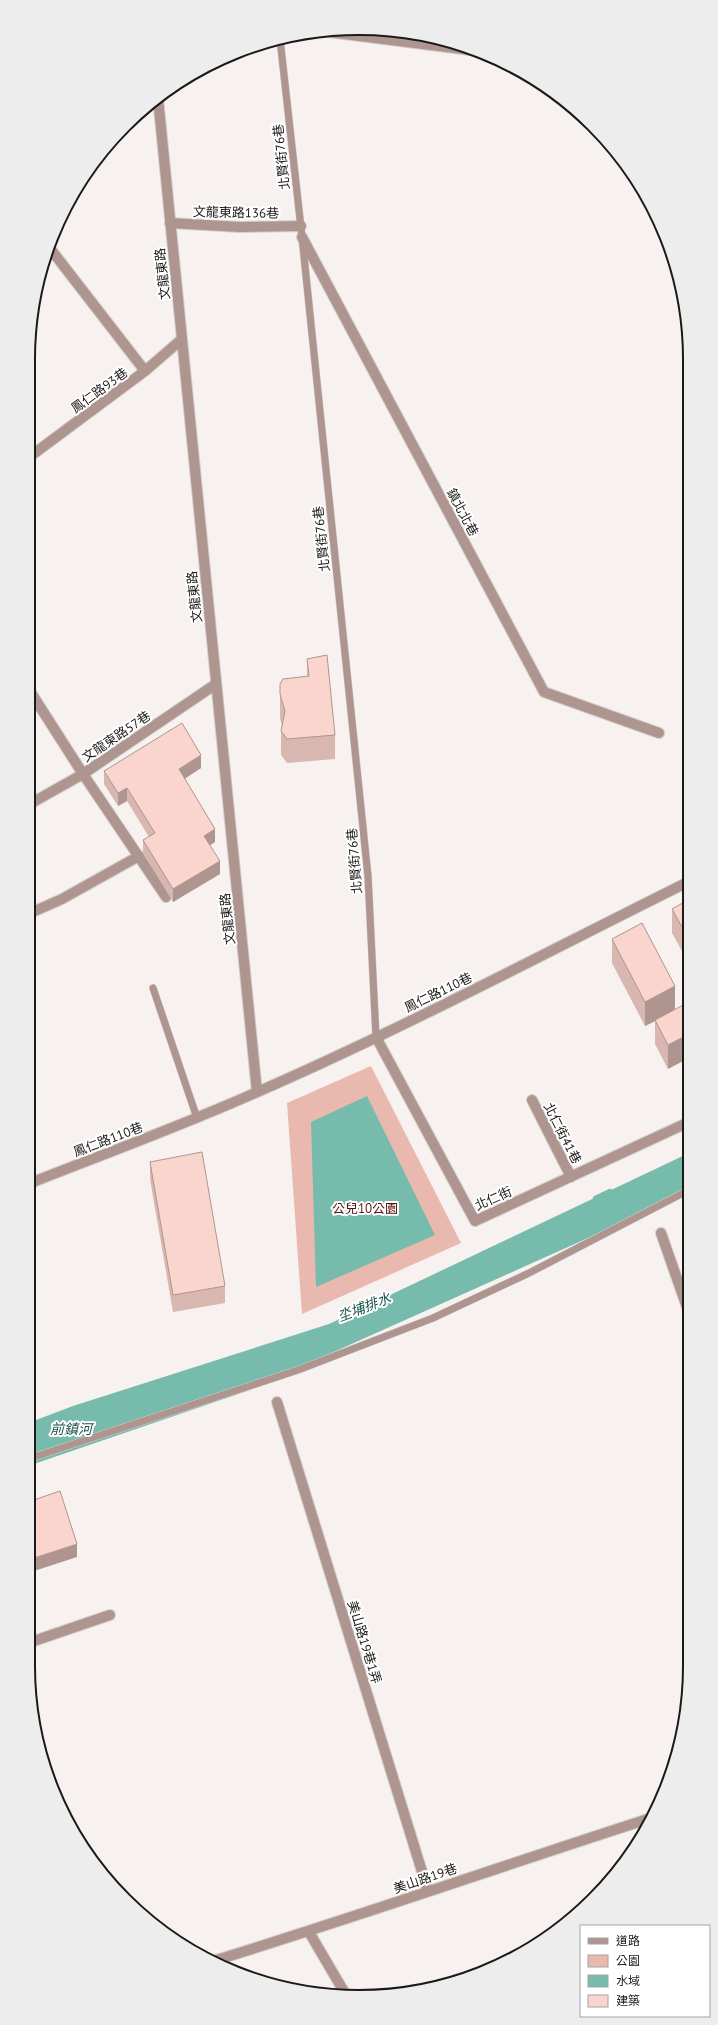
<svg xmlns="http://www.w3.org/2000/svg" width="718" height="2025" viewBox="0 0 718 2025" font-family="'PT Sans','Noto Sans TC',sans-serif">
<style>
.green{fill:#e9b9af}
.water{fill:#77bbac}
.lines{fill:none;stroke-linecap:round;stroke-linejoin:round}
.stream{stroke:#77bbac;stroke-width:4.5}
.service-casing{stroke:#d4cfcd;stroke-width:8}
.minor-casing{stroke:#d4cfcd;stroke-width:12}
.tertiary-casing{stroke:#d4cfcd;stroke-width:12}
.service{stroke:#af958f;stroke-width:7}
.minor{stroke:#af958f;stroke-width:10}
.tertiary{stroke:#af958f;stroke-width:10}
.wall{fill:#d7b7b0}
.shaded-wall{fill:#af9590}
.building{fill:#fad5cd;stroke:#af9590}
.labels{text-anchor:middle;stroke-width:4;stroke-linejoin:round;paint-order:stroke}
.street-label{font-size:13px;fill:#1c1a19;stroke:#fff}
.park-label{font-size:13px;fill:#591408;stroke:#fff}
.water-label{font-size:14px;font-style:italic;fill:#185247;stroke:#fff}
.rim{fill:none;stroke:#1c1a19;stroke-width:2}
</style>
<rect width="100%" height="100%" fill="#f7f1ef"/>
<path class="green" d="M371 1066 461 1243 302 1314 287 1103Z"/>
<path class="water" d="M367 1096 435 1235 316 1287 311 1122Z
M689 1153V1192L646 1212 247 1391 28 1466V1423L73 1406 329 1324Z"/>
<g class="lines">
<path class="stream" d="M595 1198 610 1191"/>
<g class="service-casing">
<path id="service" d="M280 39 302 237 368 876 376 1037
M153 988 197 1118
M28 1459 298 1370 433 1318 529 1273 689 1190"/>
</g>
<g class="minor-casing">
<path id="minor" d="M320 31 470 50
M170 223 240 227 301 226
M302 237 544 692 659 733
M49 247 145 371
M28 458 145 371 182 339
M28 688 83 774 166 897
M28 805 83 774 216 684
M28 914 62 899 139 856
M376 1037 475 1221 689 1122
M532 1100 571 1177
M28 1184C104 1154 181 1126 255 1093 402 1029 545 953 688 882
M661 1233 689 1313
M277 1402 428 1891
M28 1643 110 1615
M309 1932 346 1995
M210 1962C357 1917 502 1866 648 1819"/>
</g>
<g class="tertiary-casing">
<path id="tertiary" d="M158 98 257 1092"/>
</g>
<use href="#service" class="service"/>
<use href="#minor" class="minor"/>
<use href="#tertiary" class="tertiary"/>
</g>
<path class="wall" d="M307 659 335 735V759L287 763 281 755V731L282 726 280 718V694L307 677Z
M201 768 185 779 215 842 210 845 220 874 173 902 143 853V840L149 837 127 801 118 806 104 784V771Z
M688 900V951L687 948 682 951 672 933V909Z
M612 939 675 986 668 1069 655 1044V1021L645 1026 612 963Z
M150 1162 225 1286V1303L173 1312 150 1179Z"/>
<path class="shaded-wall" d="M201 755V768L179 782V769Z
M127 788V801L118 806V793Z
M215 829V842L204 849V836Z
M220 861V874L173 902V889Z
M687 924V948L682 951V927Z
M675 986V1011L655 1020V1021L645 1026V1002Z
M689 1034V1058L668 1069V1045Z
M77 1544V1557L28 1573V1560Z"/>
<path class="building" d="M327 655 335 735 287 739 281 731 285 711 280 694V684L283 679 309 676 307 659Z
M182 723 201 755 179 769 215 829 204 836 220 861 173 889 143 840 155 833 127 788 118 793 104 771Z
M688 900V927L687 924 682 927 672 909Z
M642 923 675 986 645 1002 612 939Z
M689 1002V1034L668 1045 655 1020Z
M202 1152 225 1286 173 1295 150 1162Z
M60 1491 77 1544 28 1560V1502Z"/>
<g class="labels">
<g class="street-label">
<text transform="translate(281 157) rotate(-96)" y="5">北賢街76巷</text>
<text transform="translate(236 212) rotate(1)" y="5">文龍東路136巷</text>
<text transform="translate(162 274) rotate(-96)" y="5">文龍東路</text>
<text transform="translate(99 390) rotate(-36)" y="5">鳳仁路93巷</text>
<text transform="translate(463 512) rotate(62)" y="5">鎮北北巷</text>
<text transform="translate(321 539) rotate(-96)" y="5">北賢街76巷</text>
<text transform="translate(194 597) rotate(-96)" y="5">文龍東路</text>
<text transform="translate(116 736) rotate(-34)" y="5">文龍東路57巷</text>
<text transform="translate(354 861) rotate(-95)" y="5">北賢街76巷</text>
<text transform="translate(227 919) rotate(-96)" y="5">文龍東路</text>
<text transform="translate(438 992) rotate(-26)" y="5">鳳仁路110巷</text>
<text transform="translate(563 1133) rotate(63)" y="5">北仁街41巷</text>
<text transform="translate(108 1139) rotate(-21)" y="5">鳳仁路110巷</text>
<text transform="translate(493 1198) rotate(-24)" y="5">北仁街</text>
<text transform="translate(365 1642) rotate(73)" y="5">美山路19巷1弄</text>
<text transform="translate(425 1878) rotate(-19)" y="5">美山路19巷</text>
</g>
<g class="park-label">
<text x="365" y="1213">公兒10公園</text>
</g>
<g class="water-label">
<text transform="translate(364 1307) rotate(-21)" y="5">坔埔排水</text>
<text x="71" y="1434">前鎮河</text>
</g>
</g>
<path d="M0 0H718V2025H0ZM359 35H359A324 324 0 0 1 683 359V1666A324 324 0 0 1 359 1990H359A324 324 0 0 1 35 1666V359A324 324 0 0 1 359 35Z" fill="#ededed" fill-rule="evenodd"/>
<path class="rim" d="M359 35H359A324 324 0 0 1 683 359V1666A324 324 0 0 1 359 1990H359A324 324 0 0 1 35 1666V359A324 324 0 0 1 359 35Z"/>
<rect x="580" y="1925" width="130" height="92" fill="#ffffff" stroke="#a4a3a3"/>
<rect x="588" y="1938" width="20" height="6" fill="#af958f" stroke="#a4a3a3"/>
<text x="616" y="1945" font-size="12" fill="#1c1a19">道路</text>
<rect x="588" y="1955" width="20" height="12" fill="#e9b9af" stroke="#a4a3a3"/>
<text x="616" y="1965" font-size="12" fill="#1c1a19">公園</text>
<rect x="588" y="1975" width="20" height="12" fill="#77bbac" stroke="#a4a3a3"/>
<text x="616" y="1985" font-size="12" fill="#1c1a19">水域</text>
<rect x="588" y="1995" width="20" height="12" fill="#fad5cd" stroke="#a4a3a3"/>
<text x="616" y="2005" font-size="12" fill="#1c1a19">建築</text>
</svg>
